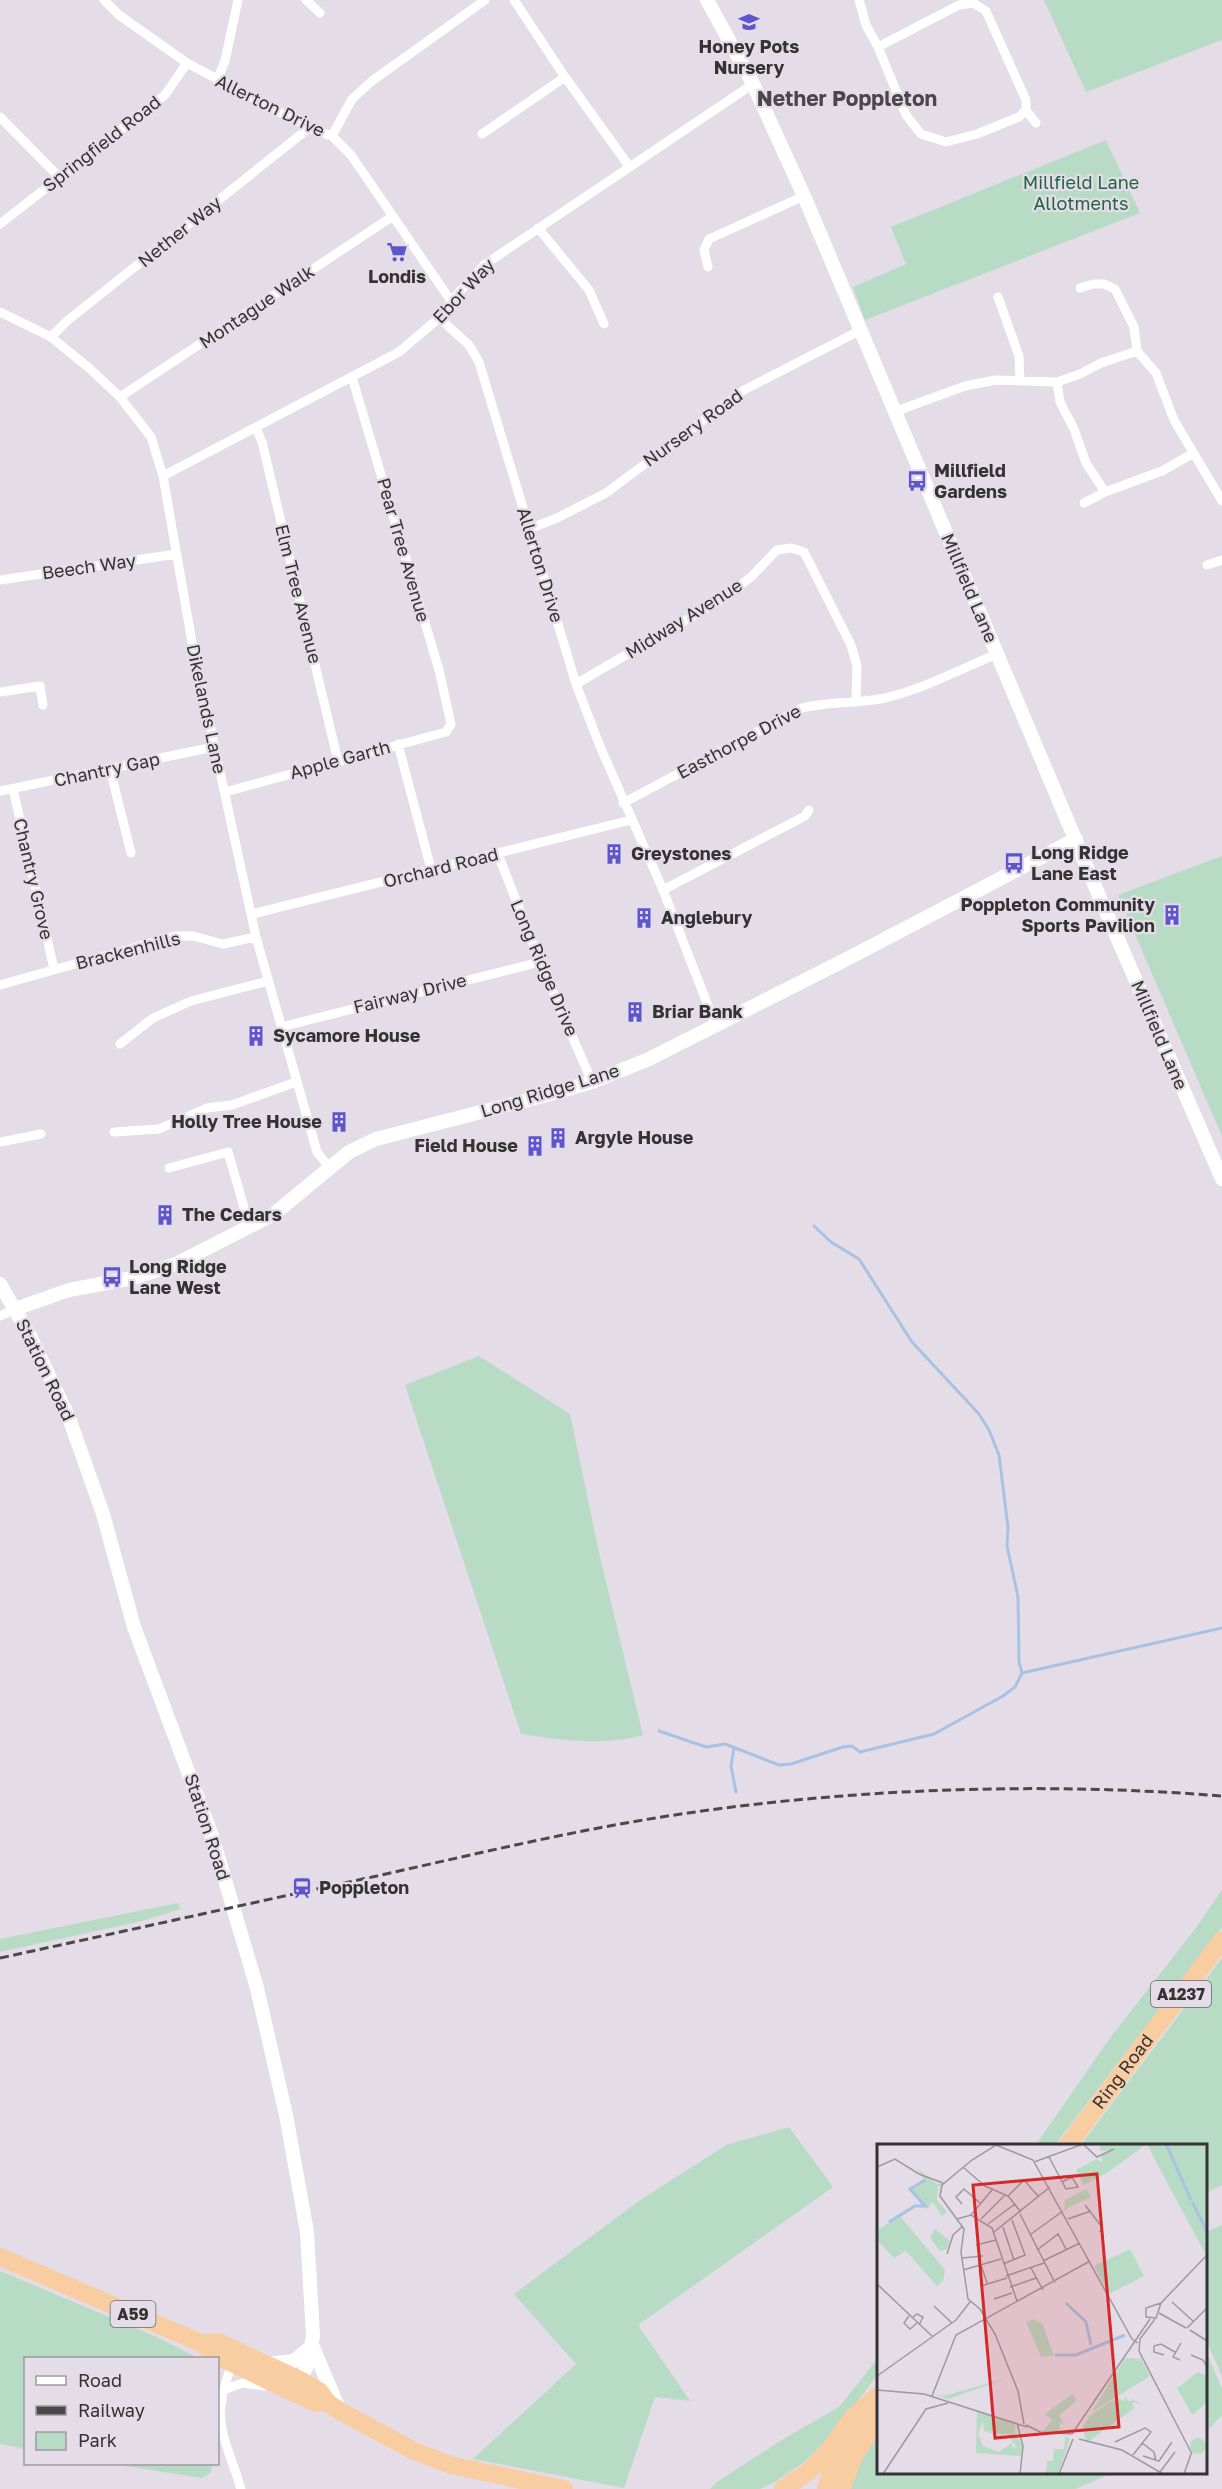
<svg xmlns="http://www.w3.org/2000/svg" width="1222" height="2489" viewBox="0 0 1222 2489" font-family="'Golos Text',sans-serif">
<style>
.green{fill:#b7dbc5}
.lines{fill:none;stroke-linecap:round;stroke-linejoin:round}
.stream{stroke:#a9c2e3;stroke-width:3}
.street{stroke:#fff;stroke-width:9}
.secondary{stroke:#fff;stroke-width:14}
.highway{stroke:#f9cda2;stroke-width:18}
.rail{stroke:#4b484c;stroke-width:3;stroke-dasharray:9 4.5;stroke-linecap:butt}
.labels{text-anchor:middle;stroke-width:4.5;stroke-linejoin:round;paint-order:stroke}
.shield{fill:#e4dde7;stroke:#6a656b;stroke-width:1.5}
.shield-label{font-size:16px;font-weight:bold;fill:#353236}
.poi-label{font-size:18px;font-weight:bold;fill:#353236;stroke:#e4dde7;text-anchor:start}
.street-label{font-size:18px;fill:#353236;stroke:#e4dde7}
.park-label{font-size:18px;fill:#236444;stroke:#e4dde7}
.quarter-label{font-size:21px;font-weight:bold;fill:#4b454d;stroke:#e4dde7}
.inset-river{fill:none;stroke:#a9c2e3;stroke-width:3}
.inset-road{fill:none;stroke:#9e99a0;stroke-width:1.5}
.view{fill:#d62828;fill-opacity:0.15;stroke:#d62828;stroke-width:3}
.inset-edge{fill:none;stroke:#353236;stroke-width:3}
</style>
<rect width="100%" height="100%" fill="#e4dde7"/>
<path class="green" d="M1044 0H1222V40L1086 92Z
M1106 140 1140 213 865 320 853 287 906 264 891 227Z
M1222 856V1136L1118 895Z
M479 1356 570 1414 600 1557 643 1735C608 1746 557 1740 521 1734L405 1385Z
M1222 1890V1927L1055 2145 1035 2146 1110 2038 1195 1929Z
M178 1903 181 1909 142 1921 0 1952V1939Z
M1222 1958V2185L1206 2193V2146H1080Z
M789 2127 833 2187 638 2325 690 2401 655 2397 624 2488 473 2459 576 2364 514 2294 639 2201 726 2145Z
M1222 2225V2376L1206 2340V2232Z
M0 2271 157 2337 198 2358H26L25 2449 0 2444Z
M1206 2351 1222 2389V2415L1211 2427 1206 2430Z
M878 2358V2374L834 2433 804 2462 775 2482 760 2489H710L717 2482 785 2438 839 2407Z
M878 2430V2472L1112 2473 1076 2489H850L857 2466Z
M113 2464H213L210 2473 202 2478Z"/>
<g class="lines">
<path class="stream" d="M814 1226 831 1242 859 1259 912 1342 979 1414 989 1430 999 1455 1008 1527 1007 1546 1018 1597 1019 1662 1022 1673
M659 1731 706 1747 725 1744 779 1765 791 1764 843 1747 852 1746 860 1752 934 1734 1003 1696 1015 1687 1022 1673 1222 1628
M734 1748 731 1766 736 1792"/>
<path class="street" d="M104 0 119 15 187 63 309 128 332 136 351 155 451 301
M306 0 320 13
M514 0 565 77 629 166
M859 0 866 25 878 47 906 115 921 134 946 142 977 134 1019 117 1026 110V100L986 11 973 3 959 5 878 47
M217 80 225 61 238 0
M1026 110 1036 123
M0 117 59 177
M482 134 565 77
M332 136 352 99 372 81 485 0
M0 224 165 95 187 63
M538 228 589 290 604 324
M708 267 704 250 709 239 804 196
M1080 288 1093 284H1104L1115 289 1134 327 1137 351 1156 373 1174 420 1222 501
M998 297 1019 356 1020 381
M0 312 51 337 89 368 120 397 151 437 163 476 193 648 256 937 317 1152 329 1167
M439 318 469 345 479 362 576 684 599 744 663 890 716 1026
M51 337 67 321 309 128
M1057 382 1060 402 1074 429 1086 463 1105 492
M120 397 393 216
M894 412 965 386 996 380 1057 382 1080 374 1101 363 1137 351
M256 428 262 442 338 761
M163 476 399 352 439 318 451 301 484 265 753 84
M1084 503 1105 492 1162 471 1192 454
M529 529 557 518 606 493 744 390 859 331
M1207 565 1222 560
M0 580 177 554
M576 684 722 599 751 577 777 550 791 548 804 552 851 645 857 666 856 701
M0 692 40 686 43 705
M398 744 431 869
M110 769 131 853
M13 789 54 969
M0 791 214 747
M225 792 446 732 451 724 439 670 352 377
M623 803 802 708C830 701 857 704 885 698 923 689 961 669 997 654
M498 854 540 962 592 1082
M663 890 805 816 809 810
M252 914 631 820
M0 985 175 936H193L223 944 256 937
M281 1027 540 962
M120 1044 153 1018 191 1001 268 981
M114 1132 159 1129 207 1108 232 1105 296 1082
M0 1142 41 1134
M169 1168 228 1152 250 1228
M0 1316 15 1309
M233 2362C209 2422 224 2433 241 2489
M223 2390 243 2383 264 2386"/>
<path class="secondary" d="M707 0 753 84 804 196 1100 898 1222 1179
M0 1284 30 1336 69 1418 103 1514 134 1627 212 1836 257 1988 286 2115 307 2232 313 2336 307 2366 297 2386
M15 1309 69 1290 133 1278 176 1264 274 1214 349 1152 376 1139 543 1096 592 1082 649 1059 843 961 1076 839
M313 2347 338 2407
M266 2364 294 2361 312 2346"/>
<g class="highway">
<path id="s1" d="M1067 2146 1222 1940"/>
<path d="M0 2257 201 2343 213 2354 313 2402 328 2403"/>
<path d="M201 2343 218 2342 300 2380 319 2391 328 2403 340 2411 412 2450 450 2465 564 2489"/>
<path d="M783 2489 808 2472 830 2449 852 2418 878 2395"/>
<path d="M826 2489 831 2472 862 2426 870 2408"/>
<path d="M841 2489 855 2454 878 2420"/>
</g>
<path class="rail" d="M0 1958C126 1931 251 1903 377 1876 480 1853 583 1828 688 1813 860 1788 1048 1782 1222 1796"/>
</g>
<defs>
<g id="school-bare" transform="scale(1.62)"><path d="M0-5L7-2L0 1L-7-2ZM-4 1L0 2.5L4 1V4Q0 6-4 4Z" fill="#5d55cd" stroke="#e4dde7" stroke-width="2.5" paint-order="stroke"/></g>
<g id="supermarket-bare" transform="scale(1.62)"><path d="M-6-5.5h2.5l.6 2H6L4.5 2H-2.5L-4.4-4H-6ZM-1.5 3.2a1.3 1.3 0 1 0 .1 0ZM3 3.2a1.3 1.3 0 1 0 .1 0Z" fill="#5d55cd" stroke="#e4dde7" stroke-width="2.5" paint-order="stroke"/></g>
<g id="bus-bare" transform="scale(1.62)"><path d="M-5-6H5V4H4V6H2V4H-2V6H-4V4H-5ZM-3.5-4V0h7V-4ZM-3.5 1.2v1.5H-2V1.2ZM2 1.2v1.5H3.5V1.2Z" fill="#5d55cd" stroke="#e4dde7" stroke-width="2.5" paint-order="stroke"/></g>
<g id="building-bare" transform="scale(1.62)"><path d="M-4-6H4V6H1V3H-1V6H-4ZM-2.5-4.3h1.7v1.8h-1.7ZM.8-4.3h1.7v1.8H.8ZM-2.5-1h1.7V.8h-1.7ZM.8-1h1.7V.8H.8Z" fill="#5d55cd" stroke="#e4dde7" stroke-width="2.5" paint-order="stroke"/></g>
<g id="station-bare" transform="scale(1.62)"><path d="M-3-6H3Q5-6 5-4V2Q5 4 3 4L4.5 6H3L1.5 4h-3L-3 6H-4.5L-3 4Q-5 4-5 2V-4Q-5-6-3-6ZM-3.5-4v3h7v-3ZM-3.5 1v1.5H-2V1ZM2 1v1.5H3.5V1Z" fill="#5d55cd" stroke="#e4dde7" stroke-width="2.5" paint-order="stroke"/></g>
</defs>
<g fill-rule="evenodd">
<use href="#school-bare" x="749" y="22"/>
<use href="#supermarket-bare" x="397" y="252"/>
<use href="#bus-bare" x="917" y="481"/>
<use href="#building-bare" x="614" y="854"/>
<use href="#bus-bare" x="1014" y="863"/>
<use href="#building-bare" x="1172" y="915"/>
<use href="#building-bare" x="644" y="918"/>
<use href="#building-bare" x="635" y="1012"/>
<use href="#building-bare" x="256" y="1036"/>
<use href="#building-bare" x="339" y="1122"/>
<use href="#building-bare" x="558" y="1138"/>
<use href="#building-bare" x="535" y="1146"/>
<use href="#building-bare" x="165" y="1215"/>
<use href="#bus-bare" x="112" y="1277"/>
<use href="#station-bare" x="302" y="1888"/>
</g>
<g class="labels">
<g class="shield">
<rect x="1151" y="1981" width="60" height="26" rx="4.5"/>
<rect x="110.5" y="2301" width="45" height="26" rx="4.5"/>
</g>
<g class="shield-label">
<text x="1181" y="2000">A1237</text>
<text x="133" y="2320">A59</text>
</g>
<g class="poi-label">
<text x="749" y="53" text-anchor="middle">Honey Pots<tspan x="749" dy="21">Nursery</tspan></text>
<text x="397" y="283" text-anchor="middle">Londis</text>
<text x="934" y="477">Millfield<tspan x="934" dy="21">Gardens</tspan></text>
<text x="1031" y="859">Long Ridge<tspan x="1031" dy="21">Lane East</tspan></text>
<text x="631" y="860">Greystones</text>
<text x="1155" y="911" text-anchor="end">Poppleton Community<tspan x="1155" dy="21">Sports Pavilion</tspan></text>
<text x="661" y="924">Anglebury</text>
<text x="652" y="1018">Briar Bank</text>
<text x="273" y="1042">Sycamore House</text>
<text x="322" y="1128" text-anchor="end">Holly Tree House</text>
<text x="575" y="1144">Argyle House</text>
<text x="518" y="1152" text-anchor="end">Field House</text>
<text x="182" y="1221">The Cedars</text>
<text x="129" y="1273">Long Ridge<tspan x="129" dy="21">Lane West</tspan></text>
<text x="319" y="1894">Poppleton</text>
</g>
<g class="street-label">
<text transform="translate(270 106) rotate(26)" y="6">Allerton Drive</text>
<text transform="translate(102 144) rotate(-38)" y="6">Springfield Road</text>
<text transform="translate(180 232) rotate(-39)" y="6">Nether Way</text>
<text transform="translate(464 291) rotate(-47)" y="6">Ebor Way</text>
<text transform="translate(257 307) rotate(-34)" y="6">Montague Walk</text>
<text transform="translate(693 428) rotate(-36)" y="6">Nursery Road</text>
<text transform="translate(403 550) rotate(74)" y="6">Pear Tree Avenue</text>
<text transform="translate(540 565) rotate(73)" y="6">Allerton Drive</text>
<text transform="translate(89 567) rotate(-8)" y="6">Beech Way</text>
<text transform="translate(969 588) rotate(67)" y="6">Millfield Lane</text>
<text transform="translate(298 594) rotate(76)" y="6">Elm Tree Avenue</text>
<text transform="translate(684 619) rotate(-32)" y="6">Midway Avenue</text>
<text transform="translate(206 709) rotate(78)" y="6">Dikelands Lane</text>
<text transform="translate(739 742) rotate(-28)" y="6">Easthorpe Drive</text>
<text transform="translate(340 760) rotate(-15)" y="6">Apple Garth</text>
<text transform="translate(107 770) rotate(-12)" y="6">Chantry Gap</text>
<text transform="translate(441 868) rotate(-14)" y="6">Orchard Road</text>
<text transform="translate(33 879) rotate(77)" y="6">Chantry Grove</text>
<text transform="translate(128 951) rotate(-14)" y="6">Brackenhills</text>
<text transform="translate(544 968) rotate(67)" y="6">Long Ridge Drive</text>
<text transform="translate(410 994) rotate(-14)" y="6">Fairway Drive</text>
<text transform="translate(1159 1035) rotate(67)" y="6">Millfield Lane</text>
<text transform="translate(550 1091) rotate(-17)" y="6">Long Ridge Lane</text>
<text transform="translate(45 1370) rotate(64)" y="6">Station Road</text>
<text transform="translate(207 1827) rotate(72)" y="6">Station Road</text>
<text dy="6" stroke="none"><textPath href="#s1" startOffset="93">Ring Road</textPath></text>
</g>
<g class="park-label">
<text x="1081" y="189">Millfield Lane<tspan x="1081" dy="21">Allotments</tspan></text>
</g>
<g class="quarter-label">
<text x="847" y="106">Nether Poppleton</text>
</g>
</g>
<g transform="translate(877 2144)">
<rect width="330" height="330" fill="#e4dde7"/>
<path d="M223 0H266L267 2 230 29 207 41 199 26 220 15 225 19 224 12 237 6 223 7ZM270 0H330L329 111 287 33ZM39 24 60 40 66 39 63 44 61 41 60 56 70 68 65 72 56 58 50 65 33 46 47 36ZM209 45 214 53 187 66 188 56ZM23 72 68 126 66 137 60 142 29 107 17 114 0 96V86ZM58 85 73 97 70 105 63 107 56 98 53 93ZM253 105 267 132 232 150 217 122ZM157 175 166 180 177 212 164 213 149 178ZM248 214 264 215 273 232 215 268 212 272 233 258 243 254 246 258 248 253 253 258 255 255 263 259V260L255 258 257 264 251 269 212 297 208 295 206 282ZM321 228 330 232V258L315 271 300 244ZM131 234 71 255 57 250 66 252ZM195 250 200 256 182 272 187 279H184L181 288 166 287 175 276 168 270ZM100 267 138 280V291L113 289 107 287 106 277 101 290 106 302 122 308 135 299V303L140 304 133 294 140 293 145 300 144 312 99 309ZM188 292 193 295 181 330H169L170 317H176L177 305H187ZM313 302a8 8 0 1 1 16 0a8 8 0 1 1-16 0Z" fill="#b7dbc5"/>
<path class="inset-river" d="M289 0 314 56M315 58 330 87M12 78 38 62H48L33 45 48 36M189 159 209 178 214 201M178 211H199L248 191"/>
<path class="inset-road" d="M172 13 189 45 201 43 195 33 185 38M157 18 206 0 220 13 237 5M0 23 18 15 42 30 66 39M87 24 108 42 131 52 144 68M131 52 147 36 161 52M85 60 79 53 87 45 103 59M208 61 225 83 223 88M143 70 178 139M94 71 115 46M80 75 94 71 115 84 140 157M104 75 128 51M191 75 214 67M111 80 138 60M126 83 137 116M117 88 173 43M154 90 186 67M99 101 119 96M160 106 181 90 189 105M70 110 76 91 86 82M85 114 106 112M166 117 203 99M126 120 148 111 135 76M104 121 110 139M154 124 166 146M86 126 124 115M129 132 167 119M0 140 56 193M104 142 130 134M133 143 159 134M117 155 135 149M295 158 316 177M284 159 269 164V173L279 174 284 159 330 111M57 162 75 179M282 169 309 184M32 172 27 179 33 185 40 179M35 174 40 170 46 173 42 181M278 175 263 195 262 207 315 310M310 184 330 164M313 186 330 197M287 211 277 208V202L284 200 298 208M314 211 326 216 330 223M303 216 296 213 304 199M0 232 79 176 93 158M0 246 47 250 150 283M55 252 79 191 213 117M140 279 146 302 143 330M147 280 141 247 118 190 103 165 91 155 84 108 87 85 63 52 65 41 95 16 119 1 156 16 255 195 261 199M149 281 163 288 195 290M195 290 273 175M202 295 245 306 286 330M238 298 268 284 274 288 256 311M265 299 277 308 279 317M266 312 282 317 295 298M283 328 298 308M6 330 49 265 71 259M182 330 196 295M307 330 314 310"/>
<path class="view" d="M220 30 242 283 118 294 96 41Z"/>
<rect width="330" height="330" class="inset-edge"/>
</g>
<rect x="24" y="2357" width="195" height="108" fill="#e4dde7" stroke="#9e99a0" stroke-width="1.5"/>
<rect x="36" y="2376" width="30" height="9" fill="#ffffff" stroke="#9e99a0" stroke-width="1.5"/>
<text x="78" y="2387" font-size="18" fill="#353236">Road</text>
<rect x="36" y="2406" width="30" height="9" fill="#4b484c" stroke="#9e99a0" stroke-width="1.5"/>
<text x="78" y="2417" font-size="18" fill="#353236">Railway</text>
<rect x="36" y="2432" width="30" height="18" fill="#b7dbc5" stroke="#9e99a0" stroke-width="1.5"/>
<text x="78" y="2447" font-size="18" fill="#353236">Park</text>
</svg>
